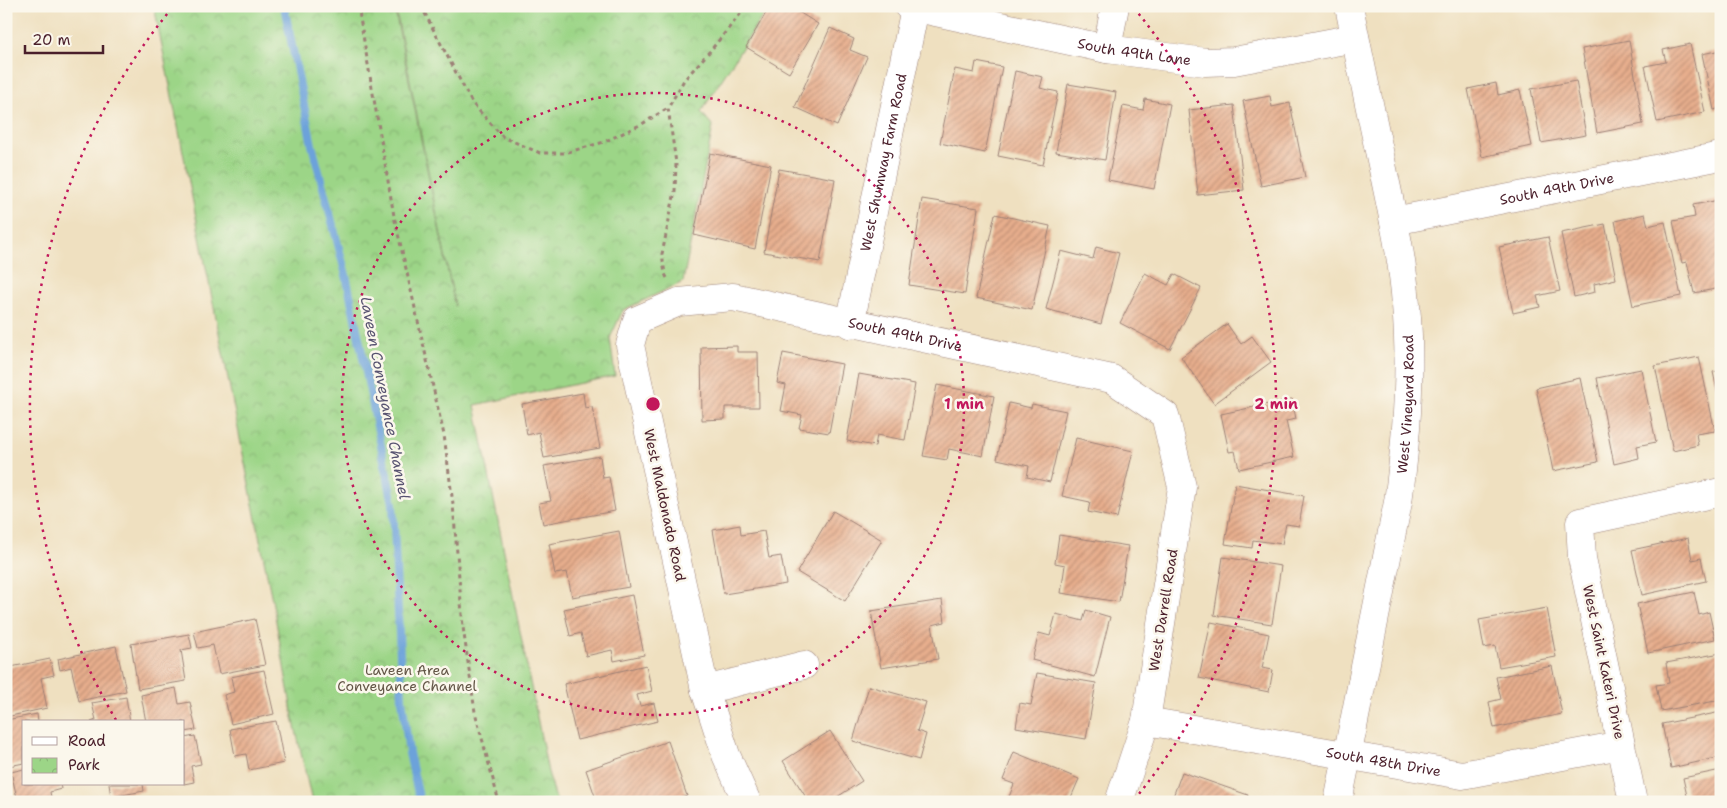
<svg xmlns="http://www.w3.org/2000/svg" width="1727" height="808" viewBox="0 0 1727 808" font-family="'Shantell Sans',sans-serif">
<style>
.park{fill:url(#park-crowns);stroke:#737a59}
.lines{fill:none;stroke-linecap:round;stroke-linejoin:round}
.stream{stroke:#6ca2da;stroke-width:8}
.building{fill:url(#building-hatch)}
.minor-casing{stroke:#9c8076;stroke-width:29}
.path{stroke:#9c8076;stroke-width:3;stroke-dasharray:4 4;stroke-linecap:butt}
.minor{stroke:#fff;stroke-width:28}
.ring{fill:none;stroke:#c2185b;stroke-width:2.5;stroke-dasharray:2.5 5}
.labels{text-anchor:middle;stroke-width:5;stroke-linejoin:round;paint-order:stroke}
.street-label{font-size:14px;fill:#4a1f2b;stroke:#fbf7ec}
.park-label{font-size:14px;fill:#635647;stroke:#fbf7ec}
.water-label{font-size:15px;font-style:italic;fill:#585371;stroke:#fbf7ec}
.centre{fill:#c2185b;stroke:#fbf7ec;stroke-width:2.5}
.ring-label{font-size:15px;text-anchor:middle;font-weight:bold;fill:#c2185b;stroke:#fbf7ec;stroke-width:5;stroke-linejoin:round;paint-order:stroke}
</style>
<defs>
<pattern id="park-crowns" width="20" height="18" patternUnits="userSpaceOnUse" patternTransform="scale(1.25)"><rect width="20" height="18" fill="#9cd587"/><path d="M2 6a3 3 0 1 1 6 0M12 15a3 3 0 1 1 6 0" fill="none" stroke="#88b675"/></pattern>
<pattern id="building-hatch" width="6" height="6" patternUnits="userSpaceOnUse" patternTransform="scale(1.25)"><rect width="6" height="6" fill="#e7ae8d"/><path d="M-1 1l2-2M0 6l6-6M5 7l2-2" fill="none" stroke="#bd8d73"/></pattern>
</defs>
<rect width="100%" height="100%" fill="#fbf7ec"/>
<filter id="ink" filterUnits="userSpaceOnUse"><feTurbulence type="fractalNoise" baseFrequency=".02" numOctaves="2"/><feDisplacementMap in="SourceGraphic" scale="10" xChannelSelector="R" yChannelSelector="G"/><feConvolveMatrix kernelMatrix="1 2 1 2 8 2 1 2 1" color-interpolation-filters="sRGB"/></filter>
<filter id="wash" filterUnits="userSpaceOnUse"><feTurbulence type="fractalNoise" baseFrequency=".0096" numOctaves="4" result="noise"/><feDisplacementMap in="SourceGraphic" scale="20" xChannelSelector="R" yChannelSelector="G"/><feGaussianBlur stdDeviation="1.12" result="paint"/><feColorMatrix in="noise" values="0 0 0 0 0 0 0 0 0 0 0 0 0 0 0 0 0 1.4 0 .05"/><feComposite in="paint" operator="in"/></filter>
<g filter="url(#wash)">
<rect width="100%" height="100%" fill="#efe0c0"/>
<path class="park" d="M154 6H394L455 306 395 6H769L701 112 713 126 683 282 623 310 610 338 615 376 475 405 548 772 557 802H312L293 717 274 610Z"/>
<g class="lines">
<path class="stream" d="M284 6 312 145 346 275 393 504 402 699 409 753 420 802"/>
</g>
<g id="blocks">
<path class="building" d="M770 6H789L818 24 789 73 746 47Z
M830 28 854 39 850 50 867 57 837 126 795 107Z
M1629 40 1643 124 1597 133 1582 49Z
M1690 44 1705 112 1657 122 1645 66 1666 62 1663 50Z
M1721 50V108L1714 110 1702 54Z
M976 62 1002 67 985 153 940 143 955 69 974 73Z
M1015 71 1043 77 1040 88 1058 92 1043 165 998 156Z
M1576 81 1586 135 1541 143 1531 89Z
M1496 83 1498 95 1520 90 1532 146 1482 157 1468 89Z
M1068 84 1116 92 1105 160 1056 152Z
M1270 96 1272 107 1290 103 1305 177 1261 186 1243 101Z
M1145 99 1170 104 1154 189 1108 180 1123 106 1143 110Z
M1234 105 1244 190 1198 195 1189 110Z
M710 153 771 165 755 249 694 235Z
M779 169 835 179 820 262 764 252Z
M922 199 978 208 965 294 909 285Z
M1719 200 1721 209V288L1694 293 1687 262 1682 263 1673 221 1695 217 1693 205Z
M995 214 1050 226 1032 310 976 298Z
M1645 214 1648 226 1665 222 1681 296 1633 306 1615 221Z
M1605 224 1616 279 1594 284 1595 292 1574 297 1561 233Z
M1548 237 1560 291 1537 296 1540 307 1513 313 1499 247Z
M1096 247 1119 253 1101 324 1046 309 1061 251 1093 259Z
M1145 273 1168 285 1174 274 1201 288 1170 349 1120 323Z
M1227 324 1241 344 1252 336 1271 362 1214 404 1181 357Z
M737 346V352H758L759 407H725V419L702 420 701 347Z
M783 353 842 364 829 433 799 428 802 415 781 411 786 385 777 383Z
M1699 357 1715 431 1696 434 1698 445 1673 451 1655 366Z
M1641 369 1656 442 1637 446 1639 458 1614 464 1597 378Z
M1721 370V404H1720L1713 372Z
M859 374 915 384 905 440 877 435 875 446 847 441Z
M1580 378 1598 462 1553 471 1536 388Z
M937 385 994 396 983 456 949 449 947 460 923 456Z
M583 393 585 408 592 407 600 448 544 458 539 432 527 435 522 404Z
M1292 399 1296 419 1286 421 1294 457 1239 469 1235 451 1229 452 1221 414Z
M1009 403 1031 408 1032 404 1066 411 1050 482 1027 477 1029 466 997 459Z
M1076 438 1133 451 1117 518 1088 512 1090 502 1062 496Z
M600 456 603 478 609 477 615 511 543 524 539 503 551 501 544 466Z
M1235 484 1304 496 1299 526 1286 524 1282 544 1253 540 1252 548 1225 544Z
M833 511 882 540 845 601 797 572Z
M740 525 741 535 764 531 769 558 781 556 786 584 724 594 713 530Z
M619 531 629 587 572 597 567 572 555 574 549 544Z
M1059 535 1128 546 1119 602 1061 593 1065 565 1055 563Z
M1688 538 1692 560 1701 558 1706 581 1642 595 1632 550Z
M1223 557 1281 566 1272 624 1214 615Z
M1694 592 1699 615 1709 612 1715 639 1648 653 1637 604Z
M632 595 644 655 614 661 612 650 586 656 581 633 570 636 564 609Z
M942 600 945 622 932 625 938 659 881 668 871 611Z
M1547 608 1556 657 1499 667 1495 646 1484 648 1479 620Z
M1086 610 1110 617 1095 677 1032 660 1039 633 1050 636 1056 614 1083 621Z
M255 619 265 665 219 674 213 645 198 648 194 632Z
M1211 622 1269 634 1262 668 1273 670 1269 692 1199 678Z
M189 634 192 648 181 650 186 681 138 689 131 644Z
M116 646 126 691 79 701 71 667 60 670 58 659Z
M1721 653V700L1661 711 1656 685 1669 683 1666 663Z
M50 659 54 675 41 678 47 708 6 717V668Z
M646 665 652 691 637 695 640 706 654 703 658 721 577 740 564 684Z
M1552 666 1562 714 1494 728 1489 702 1501 699 1496 677Z
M264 670 274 714 231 724 224 695 234 692 231 677Z
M1037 673 1096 683 1086 739 1016 727 1020 703 1031 705Z
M869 686 926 702 917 731 926 734 919 760 853 741Z
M176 688 179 704 190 702 196 730 184 732V722H146L141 695Z
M126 697 130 722H91L96 720 92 703Z
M1721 712V757L1671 768 1662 724Z
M37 714 38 722H24V763L9 766 6 749V720Z
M276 721 284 763 249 770 246 754 235 756 230 729Z
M830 731 862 781 834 799 836 802H809L783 761Z
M195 736 201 764 191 766 194 782 184 784V738Z
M668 741 687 796 669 802H597L586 770Z
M1014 752 1079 779 1069 802H1007L1014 784 1003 780Z
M24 769V784H60L61 789 50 792 52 802H18L11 772Z
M1721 770V802H1676V799L1687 796 1683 778Z
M1182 772 1248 795 1246 802H1171Z
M109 784H143L144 791 111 797Z"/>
</g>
</g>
<g filter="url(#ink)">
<use href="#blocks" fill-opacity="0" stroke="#9c8076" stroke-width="1"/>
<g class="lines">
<g class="minor-casing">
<g id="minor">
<path id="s1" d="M908 6 1107 49 1205 62 1234 61 1355 38"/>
<path d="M1107 49 1115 6"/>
<path id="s2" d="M1394 221 1721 156"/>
<path id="s3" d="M850 324 915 8"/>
<path d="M705 690 804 665"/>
<path id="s4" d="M1146 721 1462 775 1621 745"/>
<path id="s5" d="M747 802 726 755 705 690 630 345 637 320 679 302 733 297 1112 379 1165 415 1182 487 1146 721 1119 802"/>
<path id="s6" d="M1338 802 1398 502C1407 437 1412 371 1406 305 1403 261 1393 217 1384 174 1372 118 1360 62 1349 6"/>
<path d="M1633 802 1582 558 1580 522 1721 492"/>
</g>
</g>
<path class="path" d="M358 6 394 216 444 435 453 504 463 627 475 712 499 802
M421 6 472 103 503 137 540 153H565L604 142 642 124 668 108
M667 278 665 274 662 254 675 191 676 163 668 108 684 80 710 51 747 6"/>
<use href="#minor" class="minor"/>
</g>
</g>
<g class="ring">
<circle cx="653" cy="404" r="311"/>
<path d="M116 720A623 623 0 0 1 172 8M1134 8A623 623 0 0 1 1134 800"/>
</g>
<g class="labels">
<g class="street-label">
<text dy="5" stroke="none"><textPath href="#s1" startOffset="231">South 49th Lane</textPath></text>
<text dy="5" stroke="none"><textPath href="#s3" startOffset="165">West Shumway Farm Road</textPath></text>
<text dy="5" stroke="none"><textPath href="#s2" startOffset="166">South 49th Drive</textPath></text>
<text dy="5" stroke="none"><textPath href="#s5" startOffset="775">South 49th Drive</textPath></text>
<text dy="5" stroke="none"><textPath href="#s6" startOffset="404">West Vineyard Road</textPath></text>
<text transform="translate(665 505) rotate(78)" y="5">West Maldonado Road</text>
<text transform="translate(1163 610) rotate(-81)" y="5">West Darrell Road</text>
<text transform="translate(1604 662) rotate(78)" y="5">West Saint Kateri Drive</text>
<text dy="5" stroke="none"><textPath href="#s4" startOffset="241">South 48th Drive</textPath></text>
</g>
<g class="park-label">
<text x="407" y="675">Laveen Area<tspan x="407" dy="16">Conveyance Channel</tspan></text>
</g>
<g class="water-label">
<text transform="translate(385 398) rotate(79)" y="5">Laveen Conveyance Channel</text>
</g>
</g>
<circle cx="653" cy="404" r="8" class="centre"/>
<g class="ring-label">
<text x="964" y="409">1 min</text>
<text x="1276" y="409">2 min</text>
</g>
<rect width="1727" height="808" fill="none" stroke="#fbf7ec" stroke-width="25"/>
<rect x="22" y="720" width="162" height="65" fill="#fbf7ec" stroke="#b4a19f"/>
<rect x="32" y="737" width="25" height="8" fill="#ffffff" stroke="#b4a19f"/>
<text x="68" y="746" font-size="15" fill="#4a1f2b">Road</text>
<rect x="32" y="758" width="25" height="15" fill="url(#park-crowns)" stroke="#b4a19f"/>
<text x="68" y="770" font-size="15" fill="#4a1f2b">Park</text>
<path d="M25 45v8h78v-8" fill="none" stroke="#4a1f2b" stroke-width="2.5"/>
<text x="32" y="45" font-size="15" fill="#4a1f2b" stroke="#fbf7ec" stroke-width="4" paint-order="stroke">20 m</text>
</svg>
